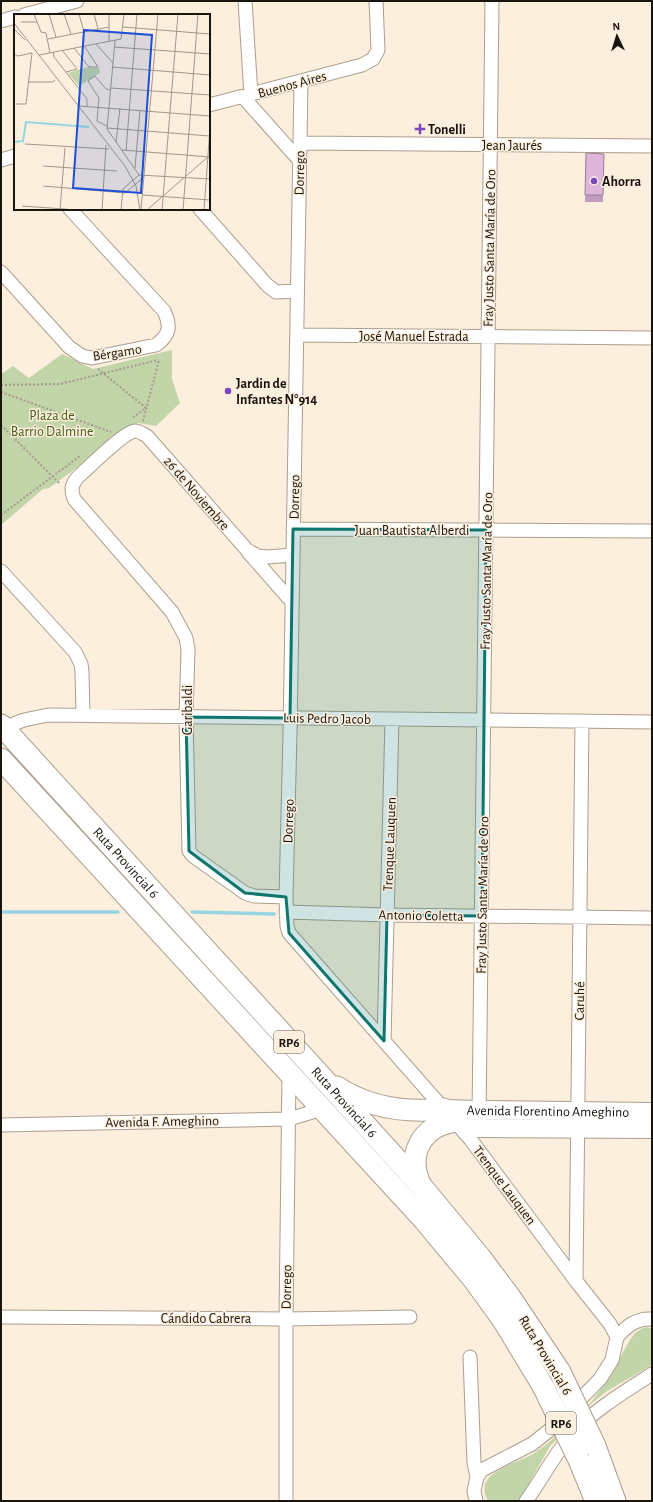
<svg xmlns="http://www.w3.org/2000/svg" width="653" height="1502" viewBox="0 0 653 1502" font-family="'Alegreya Sans',sans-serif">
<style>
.green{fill:#c1d5a9}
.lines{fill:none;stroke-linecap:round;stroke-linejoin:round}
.stream{stroke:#97d5e3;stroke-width:3.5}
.minor-casing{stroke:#ab9e8e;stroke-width:15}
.secondary-casing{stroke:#ab9e8e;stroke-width:20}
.trunk-casing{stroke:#ab9e8e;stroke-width:23}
.path{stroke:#a59b8e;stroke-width:2;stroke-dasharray:2 2;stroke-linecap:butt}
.minor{stroke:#fff;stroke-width:13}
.secondary{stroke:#fff;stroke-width:18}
.trunk{stroke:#fff;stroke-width:21}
.trunk-bridge-casing{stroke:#ab9e8e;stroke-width:23;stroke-linecap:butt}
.trunk-bridge{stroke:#fff;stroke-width:21}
.wall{fill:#bf9cba}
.building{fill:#deb5d8;stroke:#9b7f97}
.marked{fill:#0f766e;fill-opacity:0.2;stroke:#0f766e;stroke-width:3;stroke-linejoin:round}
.poi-dot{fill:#7b47be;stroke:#fcefdd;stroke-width:1.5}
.labels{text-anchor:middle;stroke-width:3;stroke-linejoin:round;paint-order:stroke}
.shield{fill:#fcefdd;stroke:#5d564c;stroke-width:1}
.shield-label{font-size:13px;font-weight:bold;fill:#19140e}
.street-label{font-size:14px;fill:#19140e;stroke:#fcefdd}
.poi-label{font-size:14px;font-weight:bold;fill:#19140e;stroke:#fcefdd;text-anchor:start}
.park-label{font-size:14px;fill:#455d1a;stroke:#fcefdd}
.inset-river{fill:none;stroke:#97d5e3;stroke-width:2}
.inset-road{fill:none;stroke:#a1978a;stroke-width:1}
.view{fill:#1d4ed8;fill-opacity:0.15;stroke:#1d4ed8;stroke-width:2}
.inset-edge{fill:none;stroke:#19140e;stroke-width:2}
</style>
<rect width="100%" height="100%" fill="#fcefdd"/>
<path class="green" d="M172 350V379L180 403 156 426 138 423 49 488 43 489 1 525V374L13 366 29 378 62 354 93 369Z
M647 1327 652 1329V1365L607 1391 591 1404 550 1446 522 1496 517 1501H488C472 1473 513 1465 531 1455 539 1450 548 1444 555 1437 567 1425 581 1413 592 1401 604 1386 614 1369 623 1352 630 1341 633 1330 647 1327Z"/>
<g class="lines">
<path class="stream" d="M1 912H118
M192 912 274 914"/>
<g class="minor-casing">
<path id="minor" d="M245 1 251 95
M24 15 77 1
M1 21 15 17
M301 82 290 733 286 897 287 926 289 933 471 1140 576 1281 610 1324 617 1337
M243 97 300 161
M209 105 362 65 373 59 378 50 376 1
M300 143 652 146
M1 160 15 156
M200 209 267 285 276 292 297 291
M1 272 69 347 82 356 92 358 156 345C170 335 171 326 164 311L70 209
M297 335 652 338
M293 529 652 531
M249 553 292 602
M1 571 75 652 81 664 82 672 83 715
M3 728 24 720 48 715 652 722
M286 897 254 896 245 893 193 856 189 851 186 717 188 649 186 638 172 612 74 499C71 490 71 486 77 478 87 469 124 432 135 431 139 431 143 434 147 436L247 550 258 556 267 557 292 555
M286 912 387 915 652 918
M384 1041 392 719
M479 1118 492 1
M1 1125 289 1119 322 1109
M576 1281 582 721
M1 1317 286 1319 410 1317
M617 1337C627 1326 636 1318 652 1319
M470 1357 474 1463 477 1477
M286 1501V1319L289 1074
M476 1501 474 1491 477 1477 482 1470 532 1444 551 1429 600 1379 612 1360 617 1337
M526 1501C542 1479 554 1455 571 1435 594 1410 624 1392 652 1374"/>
</g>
<g class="secondary-casing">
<g id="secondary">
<path id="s1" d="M444 1109 480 1110 652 1112"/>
<path d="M455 1121 477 1128 652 1129"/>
</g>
</g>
<g class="trunk-casing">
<g id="trunk">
<path id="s2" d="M1 725 423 1188 480 1257 510 1297 560 1372"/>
<path d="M1 759 424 1220 474 1280 503 1320 543 1386"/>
<path d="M337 1087C369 1108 406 1113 444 1109"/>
<path d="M421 1186C406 1155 421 1126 455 1121"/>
<path d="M595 1446 615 1501"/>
<path d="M579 1460 596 1501"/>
</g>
</g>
<path class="path" d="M98 369 146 408 132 418
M1 385 60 384 158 360
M1 392 111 432
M143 421 159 360
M1 425 60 484
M1 515 80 456"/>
<use href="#minor" class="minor"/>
<use href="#secondary" class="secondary"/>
<use href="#trunk" class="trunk"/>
<g class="trunk-bridge-casing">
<path id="trunk-bridge" d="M560 1372 595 1446
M543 1386 579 1460"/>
</g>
<use href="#trunk-bridge" class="trunk-bridge"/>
</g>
<path class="wall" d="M586 153 604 154 603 202H585Z"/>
<path class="building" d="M586 153 604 154 603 195H585Z"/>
<path class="marked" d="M293 529 486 530 482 916 387 915 384 1041 289 933 286 897 245 893 189 851 186 717 290 718Z"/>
<g class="poi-dot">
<path d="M418 123h4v4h4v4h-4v4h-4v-4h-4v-4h4z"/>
<circle cx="594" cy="181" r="4"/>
<circle cx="228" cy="391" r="4"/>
</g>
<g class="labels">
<g class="shield">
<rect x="274" y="1031" width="30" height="22" rx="3"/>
<rect x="546" y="1412" width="30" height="22" rx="3"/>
</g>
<g class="shield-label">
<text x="289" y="1047">RP6</text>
<text x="561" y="1428">RP6</text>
</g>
<g class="street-label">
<text transform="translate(292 84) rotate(-15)" y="5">Buenos Aires</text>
<text x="512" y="150">Jean Jaurés</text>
<text transform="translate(299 173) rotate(-89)" y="5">Dorrego</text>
<text transform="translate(489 248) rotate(-89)" y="5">Fray Justo Santa María de Oro</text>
<text x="414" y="341">José Manuel Estrada</text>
<text transform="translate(117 352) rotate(-9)" y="5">Bérgamo</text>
<text transform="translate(197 493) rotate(49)" y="5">26 de Noviembre</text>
<text transform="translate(294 497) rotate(-89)" y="5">Dorrego</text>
<text x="412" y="535">Juan Bautista Alberdi</text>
<text transform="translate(486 571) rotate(-89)" y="5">Fray Justo Santa María de Oro</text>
<text transform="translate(187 710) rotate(-90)" y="5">Garibaldi</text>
<text transform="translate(327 718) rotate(1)" y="5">Luis Pedro Jacob</text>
<text transform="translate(288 821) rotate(-88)" y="5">Dorrego</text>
<text transform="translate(389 844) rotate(-88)" y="5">Trenque Lauquen</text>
<text dy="5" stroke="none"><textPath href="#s2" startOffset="186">Ruta Provincial 6</textPath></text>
<text transform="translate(482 895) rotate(-89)" y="5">Fray Justo Santa María de Oro</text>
<text transform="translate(421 915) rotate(1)" y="5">Antonio Coletta</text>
<text transform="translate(579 1001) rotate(-89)" y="5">Caruhé</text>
<text dy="5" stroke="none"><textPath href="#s2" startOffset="510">Ruta Provincial 6</textPath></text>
<text dy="5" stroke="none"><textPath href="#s1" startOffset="104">Avenida Florentino Ameghino</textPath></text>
<text transform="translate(162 1121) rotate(-1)" y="5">Avenida F. Ameghino</text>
<text transform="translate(505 1185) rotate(53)" y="5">Trenque Lauquen</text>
<text transform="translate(286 1287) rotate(-89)" y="5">Dorrego</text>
<text x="206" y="1323">Cándido Cabrera</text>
<text transform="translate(546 1355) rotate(59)" y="5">Ruta Provincial 6</text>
</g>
<g class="poi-label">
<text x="428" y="134">Tonelli</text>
<text x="602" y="186">Ahorra</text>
<text x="236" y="388">Jardin de<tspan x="236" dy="16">Infantes N°914</tspan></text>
</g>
<g class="park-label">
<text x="52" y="420">Plaza de<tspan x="52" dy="16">Barrio Dalmine</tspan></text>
</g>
</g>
<g transform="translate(14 14)">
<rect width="196" height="196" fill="#fcefdd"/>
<path d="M74 53 85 54 86 59 65 72 54 59Z" fill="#c1d5a9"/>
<path class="inset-river" d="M0 128 9 127 12 108 75 113"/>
<path class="inset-road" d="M20 0 27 18 32 19 36 39M35 0 42 23M50 0 57 20M65 0 70 18M80 0 84 15M95 0V28M7 8H23M0 9 111 152 122 172 126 196M109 13 196 20M0 15 11 26M34 25 95 13M101 27 93 115 125 161M82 30 99 49M100 33 196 40M60 34 75 53H84L71 33M48 36 63 55 52 58M39 38 40 43 73 85V92M0 40 4 42 18 39M25 41 107 25 110 0M98 53 196 61M15 68H39L41 66M97 74 196 81M2 90H12L18 39M65 92 196 102M93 112 83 107 85 84 74 67 81 62 92 75 96 76M93 114 196 122M102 128 106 94M11 130 95 135M108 136 196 143M112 137 123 0M29 152 103 157M121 154 126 96M125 161 196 165M29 172 111 179 130 163M129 181 196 186M8 192 64 196M46 196 51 134M88 196 92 131M107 196 109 175 125 161M127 196 144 0M133 196 195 142M148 196 164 0M169 196 184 0M190 196 196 114"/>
<path class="view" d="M70 16 138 21 127 179 59 174Z"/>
<rect width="196" height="196" class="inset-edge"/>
</g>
<rect width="653" height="1502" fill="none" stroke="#19140e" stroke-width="4"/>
<g transform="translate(617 36) rotate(356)" stroke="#fcefdd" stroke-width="3" paint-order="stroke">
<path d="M0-3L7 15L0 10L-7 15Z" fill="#19140e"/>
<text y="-6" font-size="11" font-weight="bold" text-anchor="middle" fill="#19140e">N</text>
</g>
</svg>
